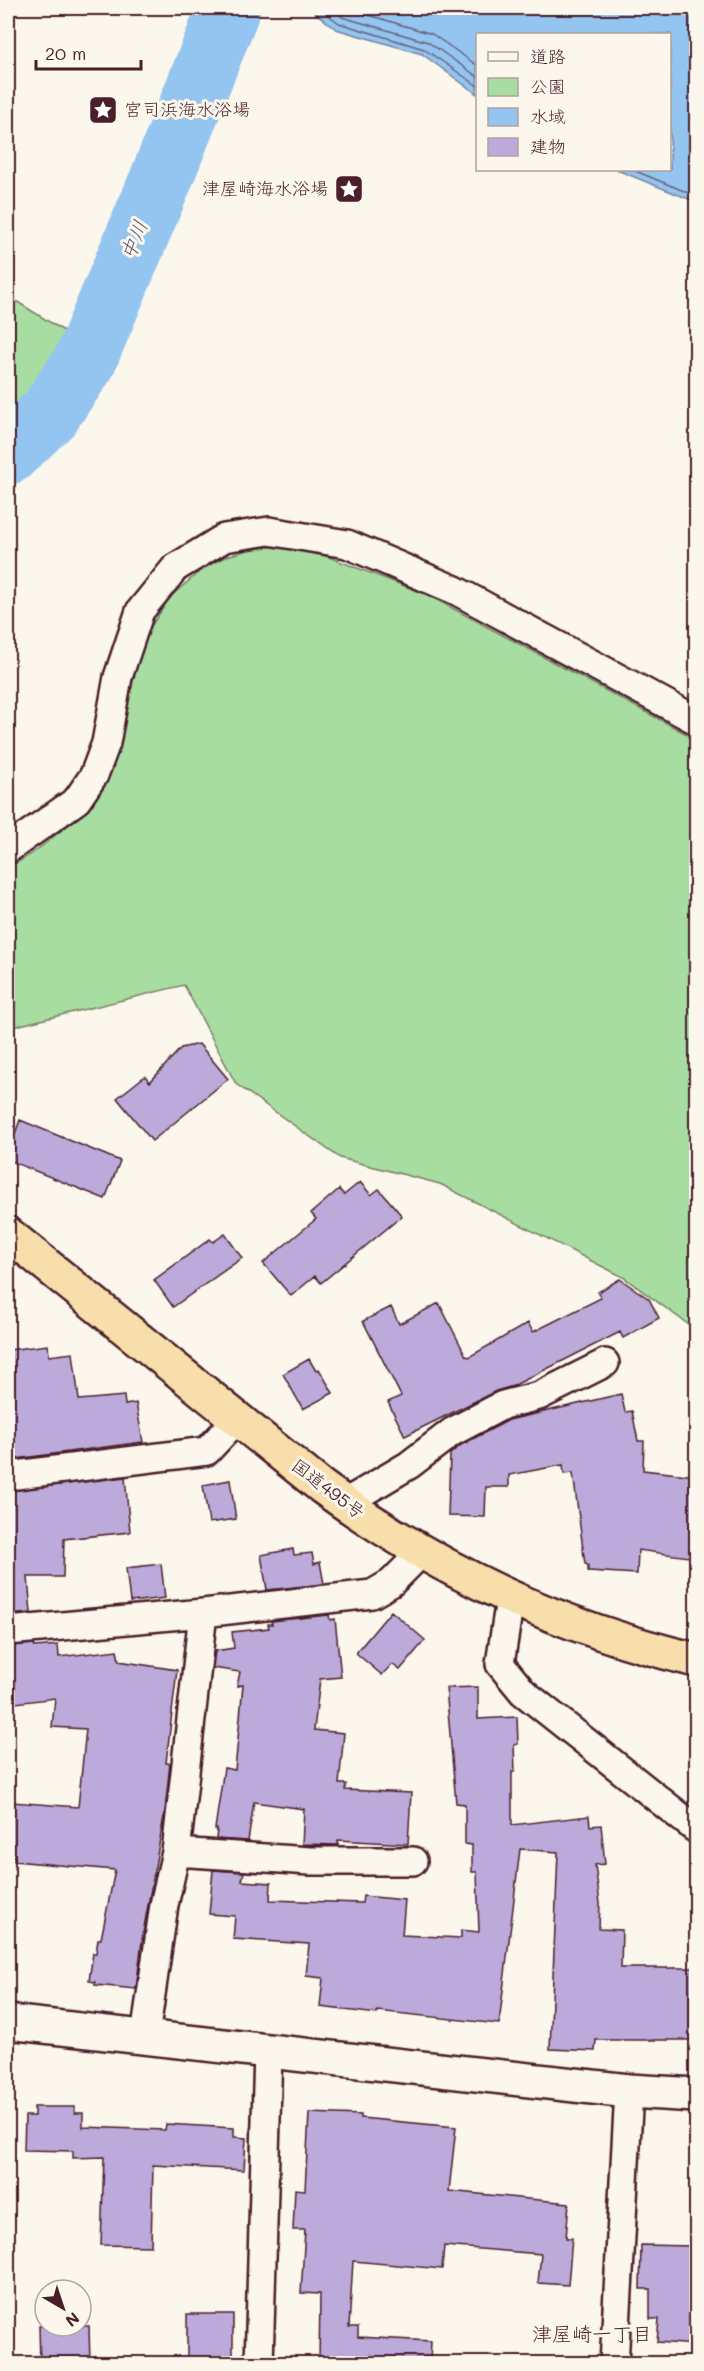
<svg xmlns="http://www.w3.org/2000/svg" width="704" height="2371" viewBox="0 0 704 2371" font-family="Mali,'Klee One',sans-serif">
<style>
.green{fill:#a7dda1;stroke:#787e66;stroke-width:1.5}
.water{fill:#93c5f0;stroke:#7683a1;stroke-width:1.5}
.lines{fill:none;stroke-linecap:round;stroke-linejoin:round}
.shore{stroke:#67617a;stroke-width:1.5}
.river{stroke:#93c5f0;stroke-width:63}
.building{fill:#bbaada;stroke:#4a1f2b;stroke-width:1.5}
.street-casing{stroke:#4a1f2b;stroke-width:32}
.secondary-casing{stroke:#4a1f2b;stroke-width:38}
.highway-casing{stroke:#4a1f2b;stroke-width:38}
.street{stroke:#fbf7ec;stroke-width:27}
.secondary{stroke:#fbf7ec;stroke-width:33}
.highway{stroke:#f8deab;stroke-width:33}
.labels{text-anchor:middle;stroke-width:6;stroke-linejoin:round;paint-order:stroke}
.poi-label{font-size:18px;fill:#4a1f2b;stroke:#fbf7ec;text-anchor:start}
.street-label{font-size:18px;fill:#4a1f2b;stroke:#fbf7ec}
.water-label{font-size:20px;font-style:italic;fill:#605166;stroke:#fbf7ec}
.neighbourhood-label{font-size:20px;fill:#4a1f2b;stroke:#fbf7ec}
</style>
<rect width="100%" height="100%" fill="#fbf7ec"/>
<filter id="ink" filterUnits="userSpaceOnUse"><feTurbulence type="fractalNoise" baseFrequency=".0167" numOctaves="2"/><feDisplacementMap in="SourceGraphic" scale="12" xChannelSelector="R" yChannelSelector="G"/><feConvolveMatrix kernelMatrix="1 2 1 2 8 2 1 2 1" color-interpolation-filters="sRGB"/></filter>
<g filter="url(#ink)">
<path class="green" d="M8 296 72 336 56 376 25 410 8 424Z
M283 545 313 551 428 595 696 739V1330L623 1277 440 1184 340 1158 236 1084 184 985 8 1028V868L33 853 85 812 115 755 139 657 150 628 170 597 205 567 227 556 248 550Z"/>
<path class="water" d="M309 8H696V202L617 170H670V34H478L477 94 422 54 336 29Z"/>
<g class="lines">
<path class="shore" d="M319 8 339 23 424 49 478 86
M331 8 342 17 428 42 478 77
M345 8 432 34 478 66
M633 170 696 196"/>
<path class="river" d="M8 453 49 414 84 363 160 182 229 8"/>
</g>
<path class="building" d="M199 1044 228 1079 152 1141 117 1098 145 1076 150 1082 181 1048Z
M20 1120 120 1161 105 1199 8 1160V1153Z
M360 1182 371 1195 379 1189 402 1216 321 1283 315 1276 291 1296 263 1263 316 1219 311 1213 339 1189 344 1195Z
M225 1234 242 1258 173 1307 154 1280 210 1239 213 1242Z
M620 1279 649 1299 659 1318 623 1338 620 1332 513 1386 496 1391 405 1436 388 1402 401 1396 363 1321 391 1307 399 1324 439 1303 466 1356 469 1357 528 1323 533 1332 601 1298 598 1292Z
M48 1345 49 1356 73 1353 79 1400 124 1396 125 1405 136 1403 143 1442 8 1460V1350Z
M309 1359 316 1371 319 1369 333 1393 303 1409 283 1374Z
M621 1394 625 1412 632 1411 638 1441H644L643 1470 696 1476V1558L638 1550 637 1574 588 1571V1565L585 1564 573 1473 564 1474 563 1465 509 1475V1487H486L485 1517 448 1516 450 1454 461 1445 509 1420Z
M125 1477 130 1532 64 1539 63 1577H28L31 1613 8 1615V1574L14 1573 8 1517V1491Z
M230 1480 236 1519 209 1523 203 1485Z
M293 1549 294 1555 312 1553 314 1564 320 1562 324 1584 267 1590 261 1555Z
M161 1564 165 1598 130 1602 126 1568Z
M391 1611 425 1640 400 1670 392 1664 382 1675 356 1653Z
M329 1615 330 1620 335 1619 341 1677 320 1679 314 1730 344 1733 339 1784H346L345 1790 411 1793 408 1844 338 1840V1845L302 1844 304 1809 254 1802 248 1841 216 1839 217 1829H215L224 1768 235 1770 243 1685 237 1686 240 1672 213 1668 215 1651 234 1648 232 1632 269 1628 268 1624H272L271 1621Z
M34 1644 35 1647 58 1645 59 1657 117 1650 119 1661 177 1670 166 1763H170L165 1811 143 1933 136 1989 95 1985V1982L89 1981 93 1953H96L98 1939H101L115 1870 14 1861V1856L8 1855 12 1802 78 1807 86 1729 52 1727 55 1698 8 1704V1646Z
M478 1687V1719L517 1717 518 1744 514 1745 515 1772H512V1825L589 1816 590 1826 601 1825 605 1864 595 1865 600 1903 599 1929 622 1930 621 1968H696V2040H596L595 2051 550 2049 558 1852 520 1849 499 2024 377 2011V2014L320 2007 323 1978 306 1976 309 1944 233 1939 235 1916 209 1914 213 1870 244 1872 242 1881 271 1883 270 1900 362 1903 363 1896 405 1900 402 1935 461 1938V1930L479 1932 477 1872H472V1845L465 1844V1804L456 1803 446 1688Z
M34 2107H75V2113H83V2127L165 2130 166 2124 234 2128V2137L246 2138 244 2170 153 2165 151 2246 101 2245 104 2157 73 2158V2151L24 2150 25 2116H34Z
M309 2113 361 2115V2118L456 2127 449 2191 569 2203 566 2238H572L568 2285 538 2283 541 2254 444 2246 442 2269 353 2261 349 2327H358V2337L431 2341 430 2364H319L320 2294 301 2293 305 2230H293L295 2189 305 2190Z
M641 2245 692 2246V2256L696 2255V2345L657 2342 659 2319H650V2289H640Z
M187 2314H233V2364H187Z
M39 2326H89L90 2364H40Z"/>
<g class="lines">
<g class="street-casing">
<path id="street" d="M8 849 77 800 94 775 106 743 118 677 140 611 175 568 224 538 269 531 347 544 455 590 696 720
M8 1476 207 1451 237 1419
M345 1503 409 1465 452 1432 503 1405 539 1396 605 1363
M510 1599 500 1664 523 1692 696 1829
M8 1631 203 1613 372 1594 391 1583 421 1553
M176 1852 310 1861H413
M145 2036 164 1905 176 1852 203 1613
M259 2364 268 2051
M614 2364 629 2091"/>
</g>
<g class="secondary-casing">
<path id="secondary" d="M8 2022 629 2091 696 2095"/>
</g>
<g class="highway-casing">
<path id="highway" d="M8 1234 322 1487C438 1571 557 1627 696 1660"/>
</g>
<use href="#street" class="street"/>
<use href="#secondary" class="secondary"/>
<use href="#highway" class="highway"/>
</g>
</g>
<defs>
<g id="sight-square" transform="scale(1.5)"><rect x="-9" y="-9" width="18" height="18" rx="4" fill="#4a1f2b" stroke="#fbf7ec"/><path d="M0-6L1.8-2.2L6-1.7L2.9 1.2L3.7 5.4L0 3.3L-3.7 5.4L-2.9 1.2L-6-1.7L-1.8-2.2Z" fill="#fff"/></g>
</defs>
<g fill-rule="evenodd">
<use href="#sight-square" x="103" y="110"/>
<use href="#sight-square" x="349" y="189"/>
</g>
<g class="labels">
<g class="poi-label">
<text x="124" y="116">宮司浜海水浴場</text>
<text x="328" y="195" text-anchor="end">津屋崎海水浴場</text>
</g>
<g class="street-label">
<text transform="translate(328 1489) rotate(37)" y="6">国道495号</text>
</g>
<g class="water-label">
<text transform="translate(134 240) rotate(-68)" y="7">中川</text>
</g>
<g class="neighbourhood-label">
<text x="592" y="2341">津屋崎一丁目</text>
</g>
</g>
<rect width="704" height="2371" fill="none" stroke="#fbf7ec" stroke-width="30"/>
<rect x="15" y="15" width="674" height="2341" fill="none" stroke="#4a1f2b" stroke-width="2" filter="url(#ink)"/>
<rect x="476" y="33" width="195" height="138" fill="#fbf7ec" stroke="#b4a19f" stroke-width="1.5"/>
<rect x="488" y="52" width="30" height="9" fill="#fbf7ec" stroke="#b4a19f" stroke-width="1.5"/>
<text x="530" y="63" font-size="18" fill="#4a1f2b">道路</text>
<rect x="488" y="78" width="30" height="18" fill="#a7dda1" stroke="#b4a19f" stroke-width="1.5"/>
<text x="530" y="93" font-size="18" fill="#4a1f2b">公園</text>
<rect x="488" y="108" width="30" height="18" fill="#93c5f0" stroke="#b4a19f" stroke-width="1.5"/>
<text x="530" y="123" font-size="18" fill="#4a1f2b">水域</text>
<rect x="488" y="138" width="30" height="18" fill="#bbaada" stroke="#b4a19f" stroke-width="1.5"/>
<text x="530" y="153" font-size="18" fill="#4a1f2b">建物</text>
<g transform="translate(63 2308) rotate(141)"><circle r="28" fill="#fbf7ec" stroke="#b4a19f" stroke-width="1.5"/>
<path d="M0-4.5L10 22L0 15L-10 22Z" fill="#4a1f2b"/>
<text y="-9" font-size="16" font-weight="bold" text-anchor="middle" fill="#4a1f2b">N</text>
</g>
<path d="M36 60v9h105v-9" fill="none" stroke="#4a1f2b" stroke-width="3"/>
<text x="45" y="60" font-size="18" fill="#4a1f2b" stroke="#fbf7ec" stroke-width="4.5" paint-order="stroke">20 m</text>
</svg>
